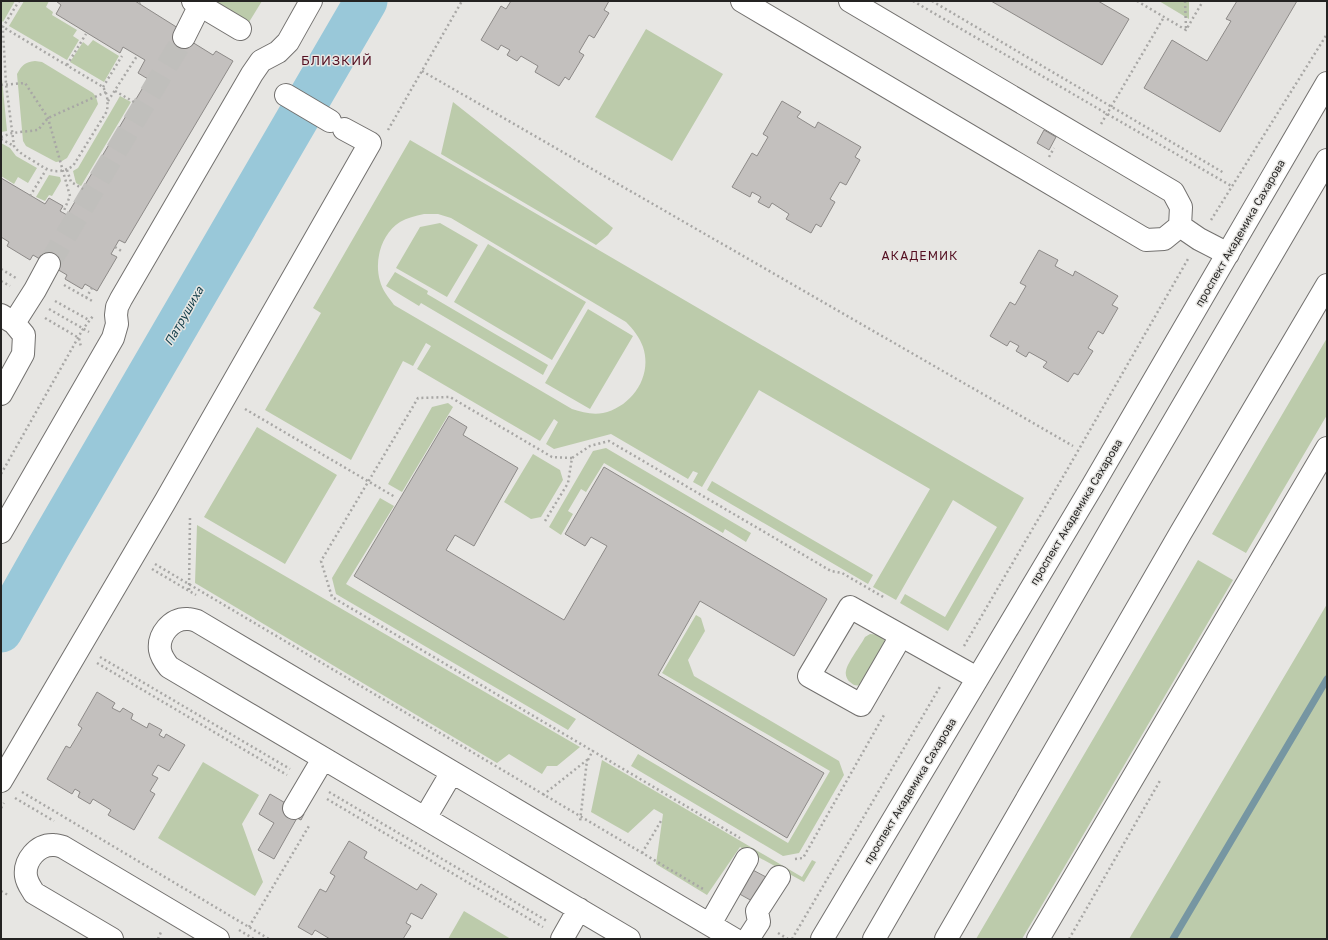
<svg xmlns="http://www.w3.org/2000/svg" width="1328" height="940" viewBox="0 0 1328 940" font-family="'Golos Text',sans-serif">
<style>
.green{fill:#bccbab;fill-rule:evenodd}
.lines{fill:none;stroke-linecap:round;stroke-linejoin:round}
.stream{stroke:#7696a2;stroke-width:7}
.river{stroke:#99c8d9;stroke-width:43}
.building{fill:#c3c0be;stroke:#8d8a88}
.minor-tunnel{stroke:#c0bfbc;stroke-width:22;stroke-dasharray:22 11;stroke-linecap:butt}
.minor-casing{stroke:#73716f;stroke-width:24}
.path{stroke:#a8a7a5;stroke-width:2.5;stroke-dasharray:2 3;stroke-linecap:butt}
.minor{stroke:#fff;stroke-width:22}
.labels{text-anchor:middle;stroke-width:3;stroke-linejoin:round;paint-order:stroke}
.street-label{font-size:11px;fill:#242322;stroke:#e7e6e3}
.neighbourhood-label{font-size:12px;letter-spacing:1px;fill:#540f21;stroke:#e7e6e3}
.water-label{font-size:12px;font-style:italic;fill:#113c48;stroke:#e7e6e3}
.quarter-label{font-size:13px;letter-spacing:1px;fill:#540f21;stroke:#e7e6e3}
</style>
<rect width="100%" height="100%" fill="#e7e6e3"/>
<path class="green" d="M1 1H15L3 22 1 20Z
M24 1H49L46 7 53 12 52 15 77 30 73 36 79 40 67 60 9 26Z
M203 1H262L246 27Z
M1159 1H1189V19Z
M646 29 723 74 672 161 595 117Z
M93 40 119 56 104 82 70 62 83 42 88 46Z
M35 61 42 62 93 93 96 97 98 104 67 158 62 161 56 162 26 146 23 141 17 74C22 65 25 62 35 61Z
M1 68 7 131 1 132Z
M120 96 131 102 81 186 76 183 73 171 78 168Z
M453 102 613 228 608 235 596 245 441 154Z
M410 140 1024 498 948 631 900 603 905 594 945 617 997 527 953 500 896 600 873 587 930 489 759 390 702 487 693 482 698 473 693 471 688 479 611 434 554 449 546 444 558 422 554 419 540 441 417 369 431 346 426 343 413 366 403 361 351 460 265 410 321 313 313 308ZM424 214H438L451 218 626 322C633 329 640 338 643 347 653 377 631 407 603 413 592 415 582 412 572 409L394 305C389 298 382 290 380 281 374 261 381 234 400 222 407 218 415 216 424 214Z
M1 143 10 148 16 156 37 168 28 183 18 177 14 184 1 176Z
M49 175 60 177 61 181 52 196 49 195 45 201 36 197Z
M440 223 478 245 447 297 396 268 420 227Z
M488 244 586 302 552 360 454 302Z
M395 272 428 291 427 294 548 365 543 375 421 303 419 306 386 286Z
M588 309 633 336 590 409 545 383Z
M1327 338V415L1246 553 1212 534Z
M448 403 453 407 402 492 388 484 432 407Z
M257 427 337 475 285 564 204 517Z
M606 448 751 533 746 542 725 529 723 533 604 463 586 492 581 489 568 511 573 514 561 535 549 527 593 451Z
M533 454 560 470 563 480 541 517 531 519 504 502Z
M712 481 873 575 868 584 707 490Z
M380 498 394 506 346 584 576 719 568 730 336 594 332 578Z
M197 525 580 747 557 766H547L542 774 509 754 497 763 195 583Z
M1198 560 1233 580 1022 939H976Z
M1327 604V939H1129L1310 633Z
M696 615 701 618 705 631 688 660 694 676 839 761 844 775 799 853 783 856 631 766 638 754 788 843 830 771 662 673Z
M870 634C877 634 882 637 886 642L865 683C859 686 855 687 850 682 847 680 845 675 846 671 847 663 861 645 865 637Z
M602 760 802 877 812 860 816 862 804 882 740 847 707 895 656 864 663 814 654 809 628 833 591 812Z
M203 762 259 795 242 824 263 882 255 896 158 838Z
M464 911 511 939H448Z"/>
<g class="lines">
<path class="stream" d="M1173 939 1327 679"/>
<path class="river" d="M1 631 49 546 366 1"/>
</g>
<path class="building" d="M56 1H135L178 28 184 37 213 55 216 51 233 61 125 243 119 240 111 254 117 257 97 291 85 284 82 289 65 279 67 275 33 255 30 260 7 246 9 242 1 237V178L45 204 49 198 63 206 60 211 67 215 148 79 138 73 145 60 123 47 120 53 56 14 61 5Z
M511 1H609L604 10 609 13 594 38 589 35 579 52 584 55 569 80 565 77 559 86 535 72 538 66 521 56 517 61 507 55 510 50 501 45 498 50 481 40 501 6 506 9Z
M991 1H1098L1129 19 1102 65Z
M1237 1H1297L1220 132 1144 88 1172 40 1207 61 1231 21 1226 19Z
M782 101 801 112 797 117 815 128 818 122 861 147 855 157 860 160 846 185 840 182 830 199 835 202 821 227 816 224 811 233 786 219 789 214 772 203 769 208 758 202 761 197 752 192 750 197 732 187 752 153 757 156 768 137 763 134Z
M1044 130 1056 137 1049 150 1037 143Z
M1039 250 1058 260 1055 266 1073 276 1075 271 1118 296 1112 305 1118 308 1103 334 1098 331 1088 348 1093 351 1078 375 1074 373 1068 382 1043 367 1047 362 1029 352 1026 357 1016 351 1019 346 1010 341 1007 346 990 336 1010 302 1015 305 1026 286 1020 283Z
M449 416 467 427 463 435 518 468 474 546 455 535 446 550 564 620 607 546 591 537 585 546 565 534 604 467 827 599 794 656 700 601 658 675 824 773 787 838 354 576Z
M97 692 115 703 112 708 120 712 123 708 133 714 131 719 147 728 149 723 162 730 159 735 164 738 166 734 185 745 169 771 158 765 152 775 158 778 150 791 155 794 134 830 108 815 111 810 93 799 90 804 78 797 80 792 75 789 72 794 47 779 66 746 70 748 82 728 78 725Z
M270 794 304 814 301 820 297 818 274 859 258 850 274 823 259 814Z
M349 841 367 852 364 858 417 890 421 884 437 894 422 919 411 913 406 923 411 926 403 939H330L315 930 312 935 298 927 320 889 326 892 335 876 330 873Z
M749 868 766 877 752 901 736 892Z"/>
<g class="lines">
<path class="minor-tunnel" d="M49 264 184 37"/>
<g class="minor-casing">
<path id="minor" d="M193 1 240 29
M742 1 1146 240 1164 239 1180 226 1181 207 1173 192 850 1
M184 37 200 5
M286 95 330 121
M1180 226 1199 239 1228 254
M1 315 14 323 24 335 23 354 1 394
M14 323 35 290 49 264
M1 532 113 338 117 324 116 315 117 307 121 299 252 74 261 61 278 52 288 42 311 1
M901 636 861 705 809 676 850 607 977 678
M1 781 166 500 370 143 344 129
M294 808 323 759
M425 818 452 772
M710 924 747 859
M112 939 34 893C31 888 27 883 26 876 24 861 37 844 54 845 57 845 60 846 63 847L218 939
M562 939 579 909
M629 939 169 667C165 662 161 656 160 650 158 635 171 618 188 619 191 619 194 620 197 621L734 939
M748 939 759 922 757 911 779 877
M822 939 1093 485 1327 83
M874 939 1126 503 1327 160
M946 939 1180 534 1327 285
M1038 939 1327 448"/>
</g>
<path class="path" d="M913 1 1233 187
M932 1 1224 173
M1137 1 1186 30 1203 1
M1185 1 1186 28
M139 4 141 1
M1 26 3 27 103 87C108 95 108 102 107 111L73 166C56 176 47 170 32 160 25 156 19 153 14 146L6 84 3 32V27L19 1
M67 65 86 34
M422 71 1073 446
M1 85 25 83 48 118 70 196 63 213
M103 87 122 56
M115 91 134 102
M108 101 137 56
M1101 124 1164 17
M388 130 462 1
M1 137 12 133 38 130 48 118 106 92
M1 139 14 146
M1049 157 1054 148
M67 170 71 182 83 189
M30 196 46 170
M1211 220 1327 34
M115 247 123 252
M1 269 16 278
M1 281 10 286
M64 285 94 302
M86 298 92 288
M55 301 89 320
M49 309 89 332
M45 318 79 338 81 347
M245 409 395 497
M572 458 552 457 450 397 418 398 321 561 332 597 740 838
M1 474 83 329 93 316
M545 521 568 483 572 458 590 446 609 441 831 571 842 573 885 598
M155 564 703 889
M152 569 196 595
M189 590 190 517
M964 646 1067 470 1188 259
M100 657 290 769
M97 663 287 775
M588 760 593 750
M22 792 269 939
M329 792 547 921
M543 795 587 760 580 822
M15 798 54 821
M327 799 543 927
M1 808 4 803
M642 853 661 821
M795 859 803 858 884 715
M1 891 8 895
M249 927 309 826
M239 930 254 939
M778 933 788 939
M158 939 161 932
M792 939 941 685
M1069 939 1161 779"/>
<use href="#minor" class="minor"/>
</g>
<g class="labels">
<g class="street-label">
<text transform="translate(1240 233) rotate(-60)" y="4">проспект Академика Сахарова</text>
<text transform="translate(1076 512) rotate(-59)" y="4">проспект Академика Сахарова</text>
<text transform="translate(910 791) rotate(-59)" y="4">проспект Академика Сахарова</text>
</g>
<g class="neighbourhood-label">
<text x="920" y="260">АКАДЕМИК</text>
</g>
<g class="water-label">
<text transform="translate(184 316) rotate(-60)" y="4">Патрушиха</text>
</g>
<g class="quarter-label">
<text x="337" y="65">БЛИЗКИЙ</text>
</g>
</g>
<rect width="1328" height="940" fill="none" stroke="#242322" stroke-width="4"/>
</svg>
